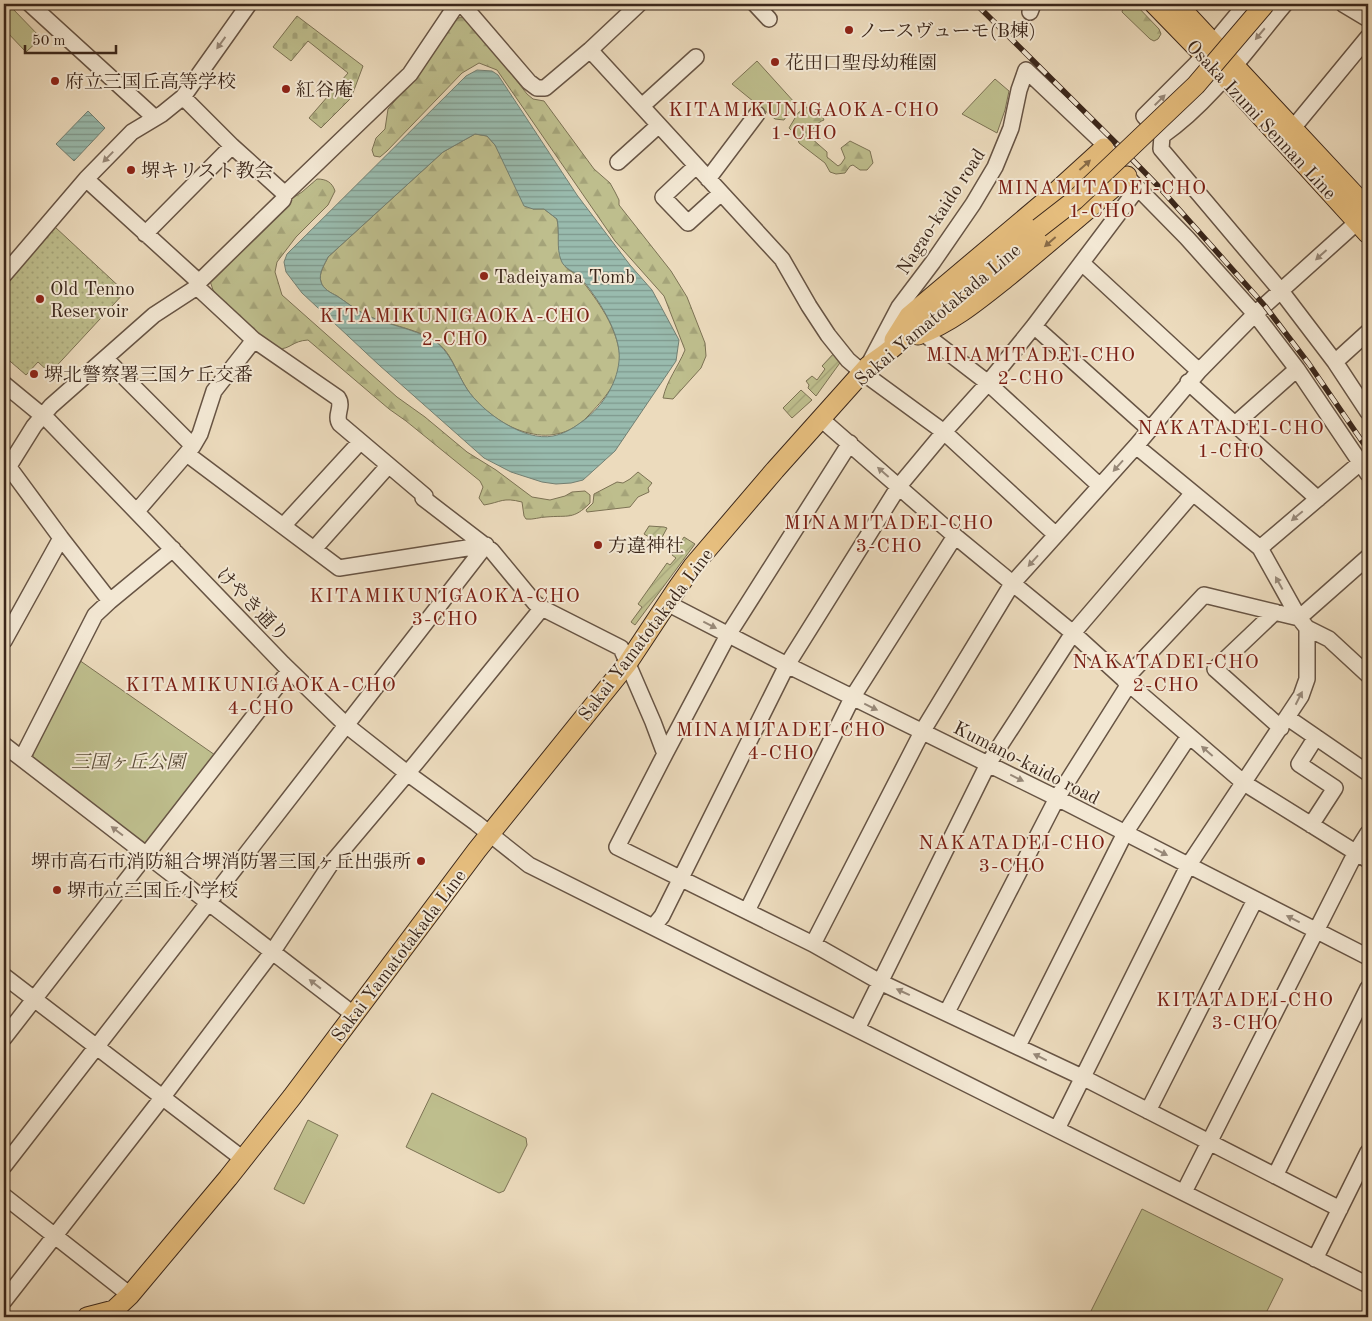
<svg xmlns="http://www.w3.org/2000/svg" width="1372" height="1321" viewBox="0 0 1372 1321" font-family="'Old Standard TT','Noto Serif JP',serif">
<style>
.grass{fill:url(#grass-dots);stroke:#7c7254}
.forest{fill:url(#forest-firs);stroke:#7c7254}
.cemetery{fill:url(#cemetery-stones);stroke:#7c7254}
.park{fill:#bebe8d;stroke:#7c7254}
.garden{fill:url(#garden-furrows);stroke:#7c7254}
.water{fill:url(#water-rules);stroke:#738073;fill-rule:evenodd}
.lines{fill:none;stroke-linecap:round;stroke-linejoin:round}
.minor-casing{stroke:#675444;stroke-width:18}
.major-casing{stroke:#3b271b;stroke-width:21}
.minor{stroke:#f3e8d4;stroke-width:15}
.major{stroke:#e6be7e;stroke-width:19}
.rail-casing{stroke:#3b271b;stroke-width:5.5}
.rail{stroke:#f3e8d4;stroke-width:4;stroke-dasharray:11;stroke-linecap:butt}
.major-bridge-casing{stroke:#3b271b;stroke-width:21;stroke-linecap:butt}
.major-bridge{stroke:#e6be7e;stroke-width:19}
.oneway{fill:#978878}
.oneway2{fill:#886b48}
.poi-dot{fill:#8f2418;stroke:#f3e8d4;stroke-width:2}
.labels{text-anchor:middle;stroke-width:4;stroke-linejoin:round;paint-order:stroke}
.poi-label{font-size:19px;fill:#3b271b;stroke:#f3e8d4;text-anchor:start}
.street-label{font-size:19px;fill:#3b271b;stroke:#f3e8d4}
.park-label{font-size:19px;font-style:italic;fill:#5c4d38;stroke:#f3e8d4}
.neighbourhood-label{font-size:20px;letter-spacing:1px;fill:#7a1f14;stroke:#f3e8d4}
</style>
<defs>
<pattern id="grass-dots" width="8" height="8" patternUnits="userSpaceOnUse" patternTransform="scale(1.25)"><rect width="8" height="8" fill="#bebe8d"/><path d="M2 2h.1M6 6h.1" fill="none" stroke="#a4a379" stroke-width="1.8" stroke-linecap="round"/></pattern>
<pattern id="forest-firs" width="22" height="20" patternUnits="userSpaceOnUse" patternTransform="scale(1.25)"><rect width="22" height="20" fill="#bebe8d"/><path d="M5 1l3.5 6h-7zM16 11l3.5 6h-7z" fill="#a4a379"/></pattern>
<pattern id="cemetery-stones" width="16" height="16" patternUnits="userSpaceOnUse" patternTransform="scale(1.25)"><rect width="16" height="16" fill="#bebe8d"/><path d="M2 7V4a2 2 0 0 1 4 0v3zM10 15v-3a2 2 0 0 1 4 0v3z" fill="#a4a379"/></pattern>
<pattern id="garden-furrows" width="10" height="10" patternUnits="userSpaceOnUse" patternTransform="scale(1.25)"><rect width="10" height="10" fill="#bebe8d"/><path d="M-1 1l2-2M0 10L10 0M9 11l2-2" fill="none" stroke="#a4a379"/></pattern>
<pattern id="water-rules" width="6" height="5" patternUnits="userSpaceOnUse" patternTransform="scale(1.25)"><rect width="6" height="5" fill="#99bbae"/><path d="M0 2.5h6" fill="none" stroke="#7e988d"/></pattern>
</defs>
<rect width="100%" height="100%" fill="#ecdbbd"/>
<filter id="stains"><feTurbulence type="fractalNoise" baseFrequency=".004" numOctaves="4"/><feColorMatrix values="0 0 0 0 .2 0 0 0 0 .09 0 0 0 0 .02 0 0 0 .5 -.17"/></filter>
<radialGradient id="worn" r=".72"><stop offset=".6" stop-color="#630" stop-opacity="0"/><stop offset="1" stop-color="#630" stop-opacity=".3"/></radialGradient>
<path class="grass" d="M55 227 125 292 50 373 38 362 26 375 4 356V284Z"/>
<path class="forest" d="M1124 4H1135L1159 29 1161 34 1158 39 1154 41 1150 39 1122 12Z
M461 17 469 20 527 94 533 99 544 101 594 169 610 183 615 192 619 200V205L671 271 687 297 705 343 706 356 701 368 673 399 663 398C667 380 678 367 685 350L664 296 615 241 497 70 479 63 462 73 387 151 380 157 374 156 372 150 376 138 385 129 388 109 428 61 441 38 454 20Z
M806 107 822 116 824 120C818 122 811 129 810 137L827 152V157L838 166 841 164 845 158 841 148 850 141 870 151 873 163 867 170H860L853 165 850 166 845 173 836 174 830 172 825 163 799 143 797 136 789 128 798 113Z
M475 134 487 136 495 145 533 209H544L557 219C560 234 557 252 565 266 568 271 576 273 580 278 598 301 618 328 620 358 621 381 603 400 588 416 552 455 496 428 469 392 459 379 452 354 439 344 419 328 389 326 366 315 356 310 346 302 337 296 331 293 323 289 321 282 318 273 325 264 328 257L443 152Z
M317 179C326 179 332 182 335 191L328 205 296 237 277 262 275 272 282 295 397 397 425 417 467 452 496 470 532 497 550 500 565 496 572 492 585 491 590 495V503C573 520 569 515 546 517 540 517 533 520 526 519L524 516 522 502C502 497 502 502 484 505L479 498 483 487 480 481 406 421 389 409 308 340C292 341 291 349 278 349L252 329 213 290 210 281 291 199 302 192Z
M638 472 652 483 648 488 649 492 638 497 630 507 587 512 586 510 593 503 594 494 617 482 623 483 630 479Z"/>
<path class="cemetery" d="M297 16 363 66 351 98 321 128 309 118 348 73 308 41 291 61 273 47Z"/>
<path class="park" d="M12 8 41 38 26 52 4 29V16Z
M757 61 795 103 784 120 775 119 732 84Z
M995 79 1009 91 1005 110 997 133 962 114Z
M79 660 215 755 147 842 144 843 34 758 32 753Z
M432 1093 526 1138 527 1145 504 1191 499 1193 406 1147Z
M308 1120 338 1135 304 1204 274 1189Z
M1142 1209 1283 1279 1264 1317H1088Z"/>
<path class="garden" d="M835 352 842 360 816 396 808 388 809 385 806 381 812 376 817 380 825 369 822 366Z
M801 390 812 400 792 418 783 408Z
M649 526 664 527 667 528 659 543 644 534Z
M684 537 695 544 635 625 631 622 642 607 638 604 667 563 670 565 676 558 672 555Z"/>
<path class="water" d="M477 70 492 71 498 75 577 195 630 265 652 290 679 340 676 361 615 451 583 480 571 483 556 484 542 482 511 472 484 458 379 365 302 293 286 272 284 262 287 254 466 76ZM475 134 487 136 495 145 524 206 533 209H544L557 219C560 232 556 248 561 260 564 269 574 271 580 277 597 297 622 334 619 361 617 385 600 410 580 423 572 429 563 434 553 436 524 442 482 412 467 389 457 374 450 350 433 340 412 328 387 325 366 315 356 310 346 302 337 296 331 293 323 289 321 282 318 273 325 264 328 257L443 152Z
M88 111 105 128 74 161 56 144Z"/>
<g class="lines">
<g class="minor-casing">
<path id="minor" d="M30 4 155 118
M457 4 410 74 285 194 283 200 199 282 197 287 254 340 338 398C344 407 334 415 340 424L425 496 423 498 492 551 535 603 542 608 621 648 653 722 665 754 617 847 813 944 880 982 1084 1078 1340 1209
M462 4 529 82 537 88H545L590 50 639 4
M755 4 769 19
M1246 4 1196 64 1144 116 1162 136 1161 149 1281 291 1335 362 1368 412
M1343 4 1368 19
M1030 12 1033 4
M590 50 782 259 809 306 828 335 848 360 862 372 944 432 1056 535
M183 97 232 146 285 194
M642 106 696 57
M1293 128 1368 37
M1162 136C1212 101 1247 49 1285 4
M618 162 659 125
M696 166 663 197 688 223 721 193
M86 179 199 282
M708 179 757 114
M1131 181 1187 238 1255 314 1297 369 1368 474
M145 234 232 146
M1082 263 1199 371
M4 275 86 179 132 132 162 114 183 97 249 4
M1034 326 1149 429
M923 333 988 383 1100 486
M106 359 193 446
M1335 362 1368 332
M869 364 899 307 933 262 973 204 995 167 1011 128 1019 90 1026 70 1100 140 1111 155
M1188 382 1318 499
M4 384 49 421 283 664 346 725 407 773 476 823 529 865 1368 1285
M821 419 955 536 1073 633 1129 684 1244 783 1368 860
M1235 424 1297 369
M1136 446 1260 548 1367 457
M187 454 339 568 486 545
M4 463 8 466 61 538 110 601
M4 474 34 426 51 406 154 315 197 287
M137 511 193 446 200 434 214 391 254 340
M283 526 360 442
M1260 548 1299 618 1307 628 1329 639 1368 675
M314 549 388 466
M667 603 787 665 1057 798 1368 957
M1275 612 1215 669 1281 728
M1299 618 1368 557
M4 641 61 538
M1124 680 1204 595 1299 618
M1288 718 1368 773
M4 745 353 1014
M665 754 728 635 850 443
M22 758 95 615 110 601 173 549
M1311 825 1335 788 1299 764 1316 737
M747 911 852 698 955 536
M653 927 662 916 787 665 899 486 944 432 988 383 1034 326 1137 189
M813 944 922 732 1012 584 1136 446 1199 371 1255 314 1365 215
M4 976 243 1159
M947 1012 1057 798 1129 684
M857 1029 988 764 1073 633 1193 493
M4 1038 289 671
M1018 1046 1125 833 1189 736
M1148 1111 1255 900
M1057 1129 1188 866 1301 696 1307 679V628
M4 1166 486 545
M1275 1176 1368 988
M1184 1192 1356 852 1368 833
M4 1196 130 1295
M1315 1259 1368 1152
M4 1301 162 1098 273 951 330 865 416 763 542 608"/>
</g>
<g class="major-casing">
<path id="major" d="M1154 4 1225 77 1368 234
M1177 4 1368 209
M918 335C953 322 981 298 1010 275 1050 242 1088 209 1127 176
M894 340 909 316 1049 198 1104 148
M87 1317 114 1310 130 1295 228 1178 292 1097 477 850 627 664 676 590 693 566 775 470 868 366 885 354 1039 228"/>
</g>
<use href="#minor" class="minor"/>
<use href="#major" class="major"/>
<g class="rail-casing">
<path id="rail" d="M976 4 1120 147 1159 187 1265 306 1309 364 1368 450"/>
</g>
<use href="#rail" class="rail"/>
<g class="major-bridge-casing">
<path id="major-bridge" d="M1039 228 1075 200 1196 85 1265 4"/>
</g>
<use href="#major-bridge" class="major-bridge"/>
</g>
<defs><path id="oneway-solid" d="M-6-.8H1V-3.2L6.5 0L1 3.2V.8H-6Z" transform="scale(1.25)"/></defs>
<g class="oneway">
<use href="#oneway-solid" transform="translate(1260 34) rotate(130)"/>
<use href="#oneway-solid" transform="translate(221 43) rotate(126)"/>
<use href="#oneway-solid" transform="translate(1160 100) rotate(-45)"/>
<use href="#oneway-solid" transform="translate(108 157) rotate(134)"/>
<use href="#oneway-solid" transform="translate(1321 255) rotate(138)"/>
<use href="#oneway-solid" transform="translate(1118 466) rotate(132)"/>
<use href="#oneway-solid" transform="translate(883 472) rotate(-139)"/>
<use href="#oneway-solid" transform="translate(1297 516) rotate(140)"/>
<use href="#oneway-solid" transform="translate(1033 561) rotate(132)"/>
<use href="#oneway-solid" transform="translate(1279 583) rotate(-119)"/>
<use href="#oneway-solid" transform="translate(710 625) rotate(27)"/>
<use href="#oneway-solid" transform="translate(1299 698) rotate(-63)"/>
<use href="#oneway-solid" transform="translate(871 707) rotate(26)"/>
<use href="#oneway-solid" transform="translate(1207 751) rotate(-139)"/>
<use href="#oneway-solid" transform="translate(1017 778) rotate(26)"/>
<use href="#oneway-solid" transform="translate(117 831) rotate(-143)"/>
<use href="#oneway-solid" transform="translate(1161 852) rotate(27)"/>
<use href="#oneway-solid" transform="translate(1293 919) rotate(-153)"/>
<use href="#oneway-solid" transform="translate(315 984) rotate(-142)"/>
<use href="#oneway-solid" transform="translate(903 992) rotate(-155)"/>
<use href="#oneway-solid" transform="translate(1040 1057) rotate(-154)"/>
</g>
<g class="oneway2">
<use href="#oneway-solid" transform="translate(1085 165) rotate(-42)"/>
<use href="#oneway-solid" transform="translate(1050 242) rotate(139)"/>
</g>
<g class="poi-dot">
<circle cx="849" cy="30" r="5"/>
<circle cx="775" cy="62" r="5"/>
<circle cx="55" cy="81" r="5"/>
<circle cx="286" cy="89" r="5"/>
<circle cx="131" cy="170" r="5"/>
<circle cx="484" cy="276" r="5"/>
<circle cx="40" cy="299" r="5"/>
<circle cx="34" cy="374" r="5"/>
<circle cx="598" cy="545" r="5"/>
<circle cx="421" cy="861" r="5"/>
<circle cx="57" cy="890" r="5"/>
</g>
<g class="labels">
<g class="poi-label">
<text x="859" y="37">ノースヴューモ(B棟)</text>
<text x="785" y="69">花田口聖母幼稚園</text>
<text x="65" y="88">府立三国丘高等学校</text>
<text x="296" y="96">紅谷庵</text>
<text x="141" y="177">堺キリスト教会</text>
<text x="494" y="283">Tadeiyama Tomb</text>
<text x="50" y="295">Old Tenno<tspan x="50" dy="22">Reservoir</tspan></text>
<text x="44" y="381">堺北警察署三国ケ丘交番</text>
<text x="608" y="552">方違神社</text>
<text x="411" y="868" text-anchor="end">堺市高石市消防組合堺消防署三国ヶ丘出張所</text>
<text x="67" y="897">堺市立三国丘小学校</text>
</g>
<g class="street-label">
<text transform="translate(1262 119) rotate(47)" y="7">Osaka Izumi Sennan Line</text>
<text transform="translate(940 211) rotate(-57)" y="7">Nagao-kaido road</text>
<text transform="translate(937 314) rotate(-40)" y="7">Sakai Yamatotakada Line</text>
<text transform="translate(253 604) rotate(46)" y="7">けやき通り</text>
<text transform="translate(645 634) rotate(-53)" y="7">Sakai Yamatotakada Line</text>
<text transform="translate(1027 762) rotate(27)" y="7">Kumano-kaido road</text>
<text transform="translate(398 955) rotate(-53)" y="7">Sakai Yamatotakada Line</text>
</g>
<g class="park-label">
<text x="128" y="768">三国ヶ丘公園</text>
</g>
<g class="neighbourhood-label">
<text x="804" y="116">KITAMIKUNIGAOKA-CHO<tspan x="804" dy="23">1-CHO</tspan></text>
<text x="1102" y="194">MINAMITADEI-CHO<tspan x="1102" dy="23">1-CHO</tspan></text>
<text x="455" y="322">KITAMIKUNIGAOKA-CHO<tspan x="455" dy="23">2-CHO</tspan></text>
<text x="1031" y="361">MINAMITADEI-CHO<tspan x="1031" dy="23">2-CHO</tspan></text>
<text x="1231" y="434">NAKATADEI-CHO<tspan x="1231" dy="23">1-CHO</tspan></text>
<text x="889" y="529">MINAMITADEI-CHO<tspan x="889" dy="23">3-CHO</tspan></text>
<text x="445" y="602">KITAMIKUNIGAOKA-CHO<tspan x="445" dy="23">3-CHO</tspan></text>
<text x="1166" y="668">NAKATADEI-CHO<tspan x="1166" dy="23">2-CHO</tspan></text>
<text x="261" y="691">KITAMIKUNIGAOKA-CHO<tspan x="261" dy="23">4-CHO</tspan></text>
<text x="781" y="736">MINAMITADEI-CHO<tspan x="781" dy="23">4-CHO</tspan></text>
<text x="1012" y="849">NAKATADEI-CHO<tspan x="1012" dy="23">3-CHO</tspan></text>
<text x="1245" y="1006">KITATADEI-CHO<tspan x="1245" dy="23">3-CHO</tspan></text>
</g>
</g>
<rect width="1372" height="1321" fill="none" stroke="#ecdbbd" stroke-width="20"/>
<rect x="5" y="5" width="1362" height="1311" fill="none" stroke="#3b271b" stroke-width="2.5"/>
<rect x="10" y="10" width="1352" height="1301" fill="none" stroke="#3b271b"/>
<path d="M25 45v8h91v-8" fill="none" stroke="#3b271b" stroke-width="2.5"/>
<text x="32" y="45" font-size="15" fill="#3b271b" stroke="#f3e8d4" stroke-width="4" paint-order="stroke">50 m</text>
<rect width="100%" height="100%" filter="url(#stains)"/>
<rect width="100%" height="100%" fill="url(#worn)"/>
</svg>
